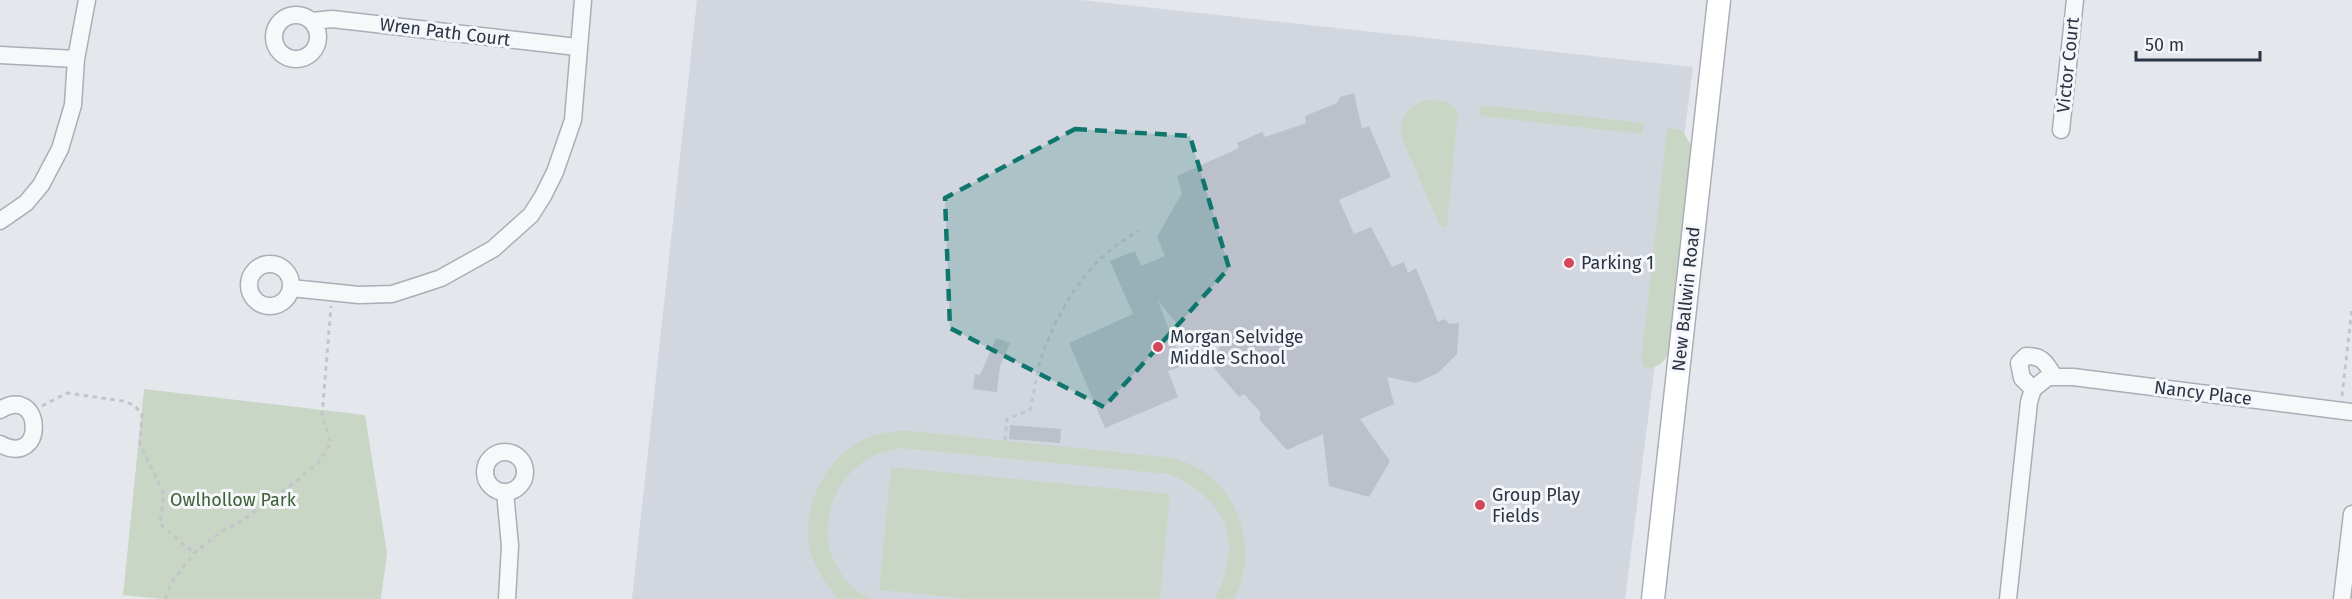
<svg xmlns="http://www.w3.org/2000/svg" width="2352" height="599" viewBox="0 0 2352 599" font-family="'Fira Sans',sans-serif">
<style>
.built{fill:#d2d6de}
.green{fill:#c9d6c5}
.building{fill:#bbc0ca}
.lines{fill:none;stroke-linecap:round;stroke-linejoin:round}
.minor-casing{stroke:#a9aeb7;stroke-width:19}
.secondary-casing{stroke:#a9aeb7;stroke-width:25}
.path{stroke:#c2c5cb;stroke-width:3;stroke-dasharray:4.5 4.5;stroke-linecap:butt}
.minor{stroke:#f7f8fa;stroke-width:16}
.secondary{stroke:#fff;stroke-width:22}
.marked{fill:#0f766e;fill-opacity:0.2;stroke:#0f766e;stroke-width:4.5;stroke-dasharray:12 8;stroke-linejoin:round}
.poi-dot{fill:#d1495b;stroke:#f4f6f9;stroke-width:2}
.labels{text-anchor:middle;stroke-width:6;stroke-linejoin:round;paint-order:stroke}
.street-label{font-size:18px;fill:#2b3445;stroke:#f4f6f9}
.poi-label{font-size:18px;fill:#2b3445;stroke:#f4f6f9;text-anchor:start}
.park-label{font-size:18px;fill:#3f6138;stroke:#f4f6f9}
</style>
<rect width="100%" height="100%" fill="#e4e7ec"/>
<path class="built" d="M697 0H1081L1693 67 1625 599H632Z"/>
<path class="green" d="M1425 100C1439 101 1451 99 1458 113L1447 224 1443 228 1439 224 1401 136C1400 116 1408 108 1425 100Z
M1481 105 1644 123 1642 134 1480 116Z
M1667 128 1682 130 1691 145 1671 347C1666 361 1661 367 1645 369L1641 362Z
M144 389 365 415 387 553 381 599H162L123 595Z
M902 430 1174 458C1184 462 1195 466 1203 471 1244 500 1257 555 1234 599H1215C1244 541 1228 500 1169 474L900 448C891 451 881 452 873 456 823 481 811 552 855 589 859 593 866 596 871 599H838C825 583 814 567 809 546 801 503 829 452 870 437 880 433 892 432 902 430Z
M891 467 1170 494 1160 599H972L879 590Z"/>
<path class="building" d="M1354 93 1362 129 1369 126 1391 177 1339 200 1354 234 1371 227 1392 267 1404 262 1408 273 1416 268 1438 322 1445 319 1449 324 1459 323 1457 354 1438 373 1416 383 1387 377 1394 404 1360 419 1390 461 1369 497 1329 486 1323 434 1287 450 1259 419 1261 413 1244 394 1239 397 1210 363 1228 334 1197 348 1158 301 1183 366 1168 371 1178 397 1105 428 1069 343 1133 314 1110 261 1135 251 1141 266 1165 256 1157 237 1182 193 1177 176 1239 148 1237 143 1262 132 1265 137 1306 123 1305 116 1337 103 1340 97Z
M996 338 1010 343 1000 366 997 392 973 389 975 374 980 375Z
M1010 425 1061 429 1060 443 1009 439Z"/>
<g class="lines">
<g class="minor-casing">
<path id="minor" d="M274 37a22 22 0 1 1 44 0a22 22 0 1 1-44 0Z
M312 21 332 19 577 47
M0 55 76 59
M2061 130 2075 0
M0 221 26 203 41 185 60 149 73 105 76 59 87 0
M249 285a21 21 0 1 1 42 0a21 21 0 1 1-42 0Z
M291 288 359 295 392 294 420 285 441 278 493 249 531 215 543 196 555 172 573 120 583 0
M2033 389 2022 378 2019 363 2026 356C2043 356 2045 362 2054 376
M0 410C43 383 47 469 0 444
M485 472a20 20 0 1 1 40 0a20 20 0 1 1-40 0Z
M505 492 510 546 507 599
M2008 599 2029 402 2033 389 2048 377H2073L2352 412
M2342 599 2352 514"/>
</g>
<g class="secondary-casing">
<path id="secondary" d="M1653 599 1719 0"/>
</g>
<path class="path" d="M2342 396 2352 308
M42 406 67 393 123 401 134 405 142 414 140 444 164 494 160 524 194 553
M1005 440 1007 419 1030 410C1035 390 1037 366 1045 347 1065 298 1092 256 1139 231
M165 599 172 582 194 553 221 532 243 520 291 485 318 463 331 443 322 416 331 306"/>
<use href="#minor" class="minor"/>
<use href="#secondary" class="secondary"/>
</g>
<path class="marked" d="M1075 129 1190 136 1229 268 1104 407 950 328 945 198Z"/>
<g class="poi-dot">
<circle cx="1569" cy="263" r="6"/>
<circle cx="1158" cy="347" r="6"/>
<circle cx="1480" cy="505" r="6"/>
</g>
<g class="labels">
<g class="street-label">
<text transform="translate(445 32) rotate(7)" y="6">Wren Path Court</text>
<text transform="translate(2068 65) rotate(-84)" y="6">Victor Court</text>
<text transform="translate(1686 299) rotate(-84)" y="6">New Ballwin Road</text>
<text transform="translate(2203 393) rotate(7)" y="6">Nancy Place</text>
</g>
<g class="poi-label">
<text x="1581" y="269">Parking 1</text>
<text x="1170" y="343">Morgan Selvidge<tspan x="1170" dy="21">Middle School</tspan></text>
<text x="1492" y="501">Group Play<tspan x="1492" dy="21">Fields</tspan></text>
</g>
<g class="park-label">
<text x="233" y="506">Owlhollow Park</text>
</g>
</g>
<path d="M2136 51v9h124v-9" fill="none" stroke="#2b3445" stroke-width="3"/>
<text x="2145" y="51" font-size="18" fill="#2b3445" stroke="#f4f6f9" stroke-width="4.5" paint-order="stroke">50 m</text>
</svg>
